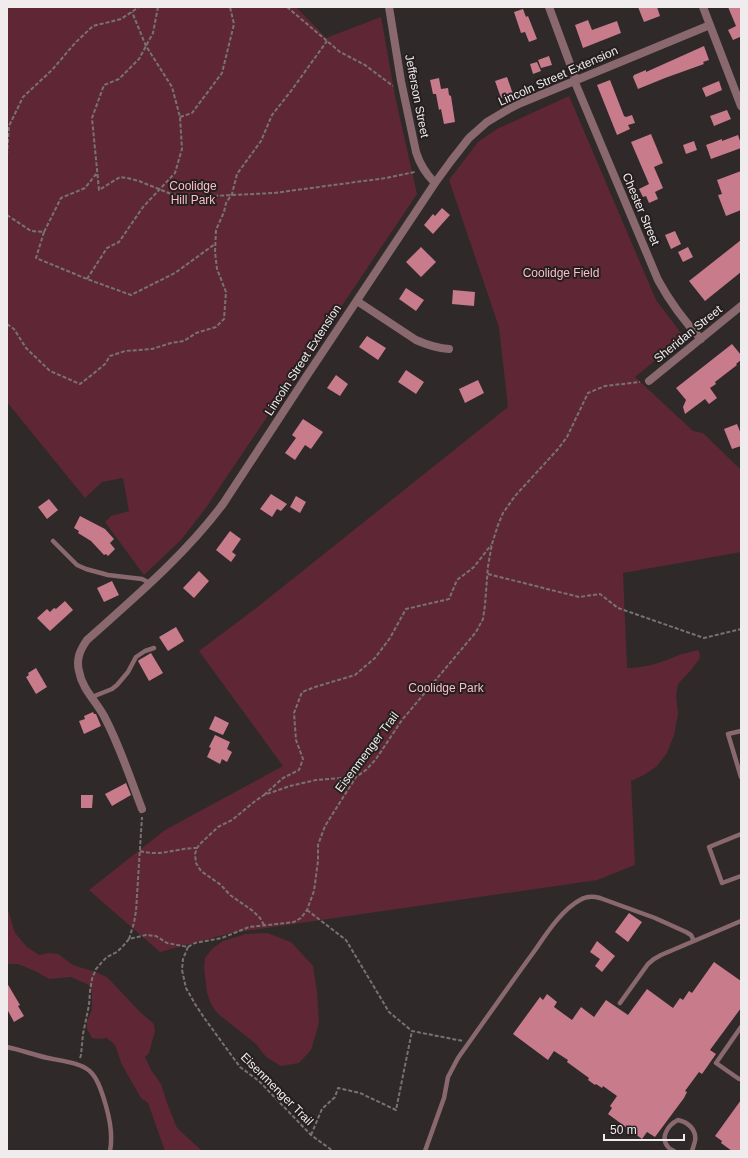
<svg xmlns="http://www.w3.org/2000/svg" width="748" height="1158" viewBox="0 0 748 1158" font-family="Helvetica,sans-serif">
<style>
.green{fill:#5f2735}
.building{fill:#c77b8b}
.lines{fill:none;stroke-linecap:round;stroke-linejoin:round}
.path{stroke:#787273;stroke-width:2;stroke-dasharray:4 2;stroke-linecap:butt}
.service{stroke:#89686e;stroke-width:4.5}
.minor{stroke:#89686e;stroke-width:8}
.labels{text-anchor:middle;stroke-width:4;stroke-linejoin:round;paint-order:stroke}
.street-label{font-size:12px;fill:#f0ebec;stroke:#251f20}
.park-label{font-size:12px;fill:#fdbdc9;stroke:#251f20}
</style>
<rect width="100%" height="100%" fill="#2f292a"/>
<path class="green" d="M7 7H296L326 38 381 17 395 96 417 194 205 509 181 540 144 575 105 522 111 516 129 511 123 478 102 482 85 498 7 402Z
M569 96 656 300 684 337 635 377 693 431 703 433 741 470V552L623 573 627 668C646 668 660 663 677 656 684 653 691 652 699 650L700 658 691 670 678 684 676 696 678 714 674 735 667 753 657 766 644 775 631 781 635 865 597 880 231 933 160 952 89 890 165 830 283 766 199 651 255 609 508 407 499 327 449 180 478 142 497 129Z
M7 907 15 933 27 947 39 955 49 953 58 954 73 965 95 972 107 977 140 1012 154 1024 155 1032 153 1038 149 1053 145 1057 151 1070 161 1084 167 1103 177 1128 202 1151H165L148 1103 141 1098 122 1065 115 1045 107 1038 101 1039 92 1038 87 1029V1021L92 1009V992L89 985 71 977 49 979 35 971 18 964H10L7 963Z
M267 933 291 942 313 966 317 992 319 1023 311 1050 299 1063 281 1066 266 1057 256 1044 217 1013 211 1004 207 993 204 968 205 958 213 948 223 941 246 934Z"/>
<path class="building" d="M638 7H657L660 16 644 22Z
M728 7H741V37H740L733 40 728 30 736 26Z
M523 9 526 17 528 16 537 39 529 42 525 32 521 33 514 12Z
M588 20 592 30 617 21 621 33 583 48 575 25Z
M704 46 709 60 703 62 704 64 665 78 638 89 633 77 634 75 646 70V72Z
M549 56 552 65 541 68 538 60Z
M537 62 541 71 533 74 530 64Z
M507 77 513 94 501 98 495 81Z
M439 78 441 89 448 88 449 95 451 96 455 122 444 124 441 109 439 110 436 94H433L430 80Z
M610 80 624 116 626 117 632 115 635 123 628 125 630 129 617 135 597 85Z
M719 81 722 90 706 97 702 88Z
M727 110 731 119 714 126 710 116Z
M651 134 663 163 654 167 663 188 655 192 658 199 649 203 646 196 643 197 639 189 649 184 631 142Z
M738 135 741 144V148L711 159 706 145 722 139V141Z
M694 141 697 150 686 154 683 145Z
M741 171V210L726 216 718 195 722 194 717 180Z
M442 208 450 215 433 234 424 225 433 214 435 216Z
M675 231 681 244 671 249 665 235Z
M741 240V272L705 301 689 281Z
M421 247 436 262 421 277 406 262Z
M688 247 693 257 683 262 678 252Z
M406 288 424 300 416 311 399 299Z
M453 290 475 292 474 306 452 304Z
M367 336 386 348 378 360 359 347Z
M732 344 741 355V360L736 364 737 365 715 382 716 384 710 388 717 398 709 404 705 399 685 414 683 407 686 400 676 388Z
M406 370 424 382 416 394 398 382Z
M336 375 348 384 340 396 327 388Z
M478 380 484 393 465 403 459 389Z
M303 419 323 432 311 449 305 445 295 460 285 453 296 438 292 435Z
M737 424 741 434V446L732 449 724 429Z
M271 494 287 504 281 511 277 509 272 517 260 509Z
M296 496 306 502 300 513 290 507Z
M49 499 58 510 47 519 38 507Z
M80 516 105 529 114 539 110 543 115 549 108 556 106 554 104 555 91 541 78 533 79 531 74 528Z
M230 531 241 539 232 552 236 555 231 562 216 550Z
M199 571 209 581 194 598 183 588Z
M112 581 119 595 104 602 97 588Z
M65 601 73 610 50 631 37 618 47 609 50 612 54 608 56 609Z
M176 627 184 641 168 651 159 637Z
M151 653 163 673 149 681 138 661 139 660Z
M36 668 47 687 36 694 26 677 29 675 28 673Z
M93 712 94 714H96L101 726 84 734 79 721 85 719 84 716Z
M215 716 229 723 223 735 209 729Z
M215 735 230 742 227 749 232 752 227 762 222 759 220 764 207 757 211 748 209 747Z
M126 783 131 795 112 806 105 794Z
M81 795H93L92 808H81Z
M629 913 642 922 628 942 615 932Z
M597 941 615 956 602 972 595 966 600 959 590 952Z
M714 962 741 981V1008L710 1050 716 1054 702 1074 699 1072 685 1091 687 1092 684 1098 655 1137 647 1132 642 1139 608 1114 612 1108 610 1106 617 1096 603 1086 602 1088 596 1084 595 1085 588 1080 589 1078 567 1062 568 1060 554 1051 548 1060 513 1034 540 997 543 1000 547 994 557 1002 554 1007 572 1020 581 1007 594 1017 606 1000 628 1015 647 989 673 1008 680 998 683 1000 689 991 692 993Z
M7 983 20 1005 18 1006 24 1016 14 1022 7 1009Z
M741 1100V1151H732L721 1143 722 1141 715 1136Z"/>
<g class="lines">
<path class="path" d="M158 7 153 33 139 59 119 79 104 85 92 118 99 190 120 177 127 178 139 181 171 194 192 197 274 193 386 178 415 172
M287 7 340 52 365 65 393 86
M180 117 192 113 222 73 234 24 230 7
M7 155 9 126 23 97 52 70 75 43 93 26 121 19 139 7
M7 215 31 231 44 232 61 198 85 188 97 173
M44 232 36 258 87 279 131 295 175 273 215 244
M87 279 107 248 119 242 143 207 175 173 182 149 180 117 172 87 146 46 132 12
M7 324 14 329 26 348 50 371 80 384 93 374 105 364 110 356 125 351 152 349 171 343 184 341 196 333 216 327 224 319 226 292 217 269 215 252 216 230 224 212 226 203 232 194 237 174 261 141 272 115 291 91 327 41
M488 574 579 597 600 594 618 608 704 638 741 629
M264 795 283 778 299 770 303 759 296 740 294 713 302 692 315 687 355 675 375 658 390 638 406 609 449 599 457 580 474 567 491 545
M140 851C161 857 176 848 197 848
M307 910 346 940 389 1012 412 1031 463 1041
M264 925 260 918 253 911 230 895 221 885 201 871 196 863 195 854 197 848 201 843 218 827 232 820 254 802 264 795 290 786 316 780 356 777
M129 939 134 923 136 911 142 817
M188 947 183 959 182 970 186 988 195 1004 205 1019 240 1067 259 1081 311 1135 333 1151
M80 1058 81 1055 83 1034 89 1005 90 991 92 979 96 969 102 962 107 957 117 952 123 946 129 939 146 935 156 936 167 943 188 947 195 943 222 938 249 927 286 923 294 922 301 918 307 910 314 891 318 861V845L325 826 356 777 366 770 376 759 402 720 476 632 483 619 485 605 488 566 492 544 498 525 503 513 515 496 558 449 567 437 588 393 605 386 640 382
M311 1135 322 1109 335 1097 338 1088 360 1093 396 1110 412 1031"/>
<path class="service" d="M53 541 77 565 86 569 108 575 142 579 150 583
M92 697 112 689 117 685 128 672 136 657 145 651 154 648
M741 731 728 734 741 777
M741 834 709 847 722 883 741 876
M620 1003 648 964 654 959 661 955 741 921
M741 1027 716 1063 739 1079H741
M7 1047C21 1050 34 1055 48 1058 88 1066 94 1064 106 1106 110 1120 113 1136 110 1151
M425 1151 444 1098 448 1077 458 1058C483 1023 508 987 533 953 545 936 561 910 580 900 586 896 593 896 600 898L655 918 686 932 691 935 694 941
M674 1151C672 1150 670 1149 669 1148 659 1138 668 1125 678 1120 688 1122 697 1130 695 1141 694 1145 693 1148 692 1151"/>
<path class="minor" d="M389 7 401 81 416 152C420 165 426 174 435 183
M549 7 576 80
M703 7 741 106
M574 80 658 280C670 302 684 321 701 339
M357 301 416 340C427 345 437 348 449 349
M649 381 741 306
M142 809C130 778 120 746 104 716 96 701 82 689 79 671 76 659 80 650 87 640 135 597 184 556 223 504L306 377 435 183 451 161 469 138 487 122 509 109 521 103 710 25"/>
</g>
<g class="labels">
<g class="street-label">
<text transform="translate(558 76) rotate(-24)" y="4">Lincoln Street Extension</text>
<text transform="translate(417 96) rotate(79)" y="4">Jefferson Street</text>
<text transform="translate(641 209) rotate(67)" y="4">Chester Street</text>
<text transform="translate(688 334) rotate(-39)" y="4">Sheridan Street</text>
<text transform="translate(303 360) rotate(-57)" y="4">Lincoln Street Extension</text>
<text transform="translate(367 752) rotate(-53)" y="4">Eisenmenger Trail</text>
<text transform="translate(277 1089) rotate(45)" y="4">Eisenmenger Trail</text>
</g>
<g class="park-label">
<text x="193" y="190">Coolidge<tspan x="193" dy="14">Hill Park</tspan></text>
<text x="561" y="277">Coolidge Field</text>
<text x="446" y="692">Coolidge Park</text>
</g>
</g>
<rect width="748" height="1158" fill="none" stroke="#f0ebec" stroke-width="16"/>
<path d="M604 1134v6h80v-6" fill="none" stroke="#f0ebec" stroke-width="2"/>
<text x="610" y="1134" font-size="12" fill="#f0ebec" stroke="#251f20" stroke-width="3" paint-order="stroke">50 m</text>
</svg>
